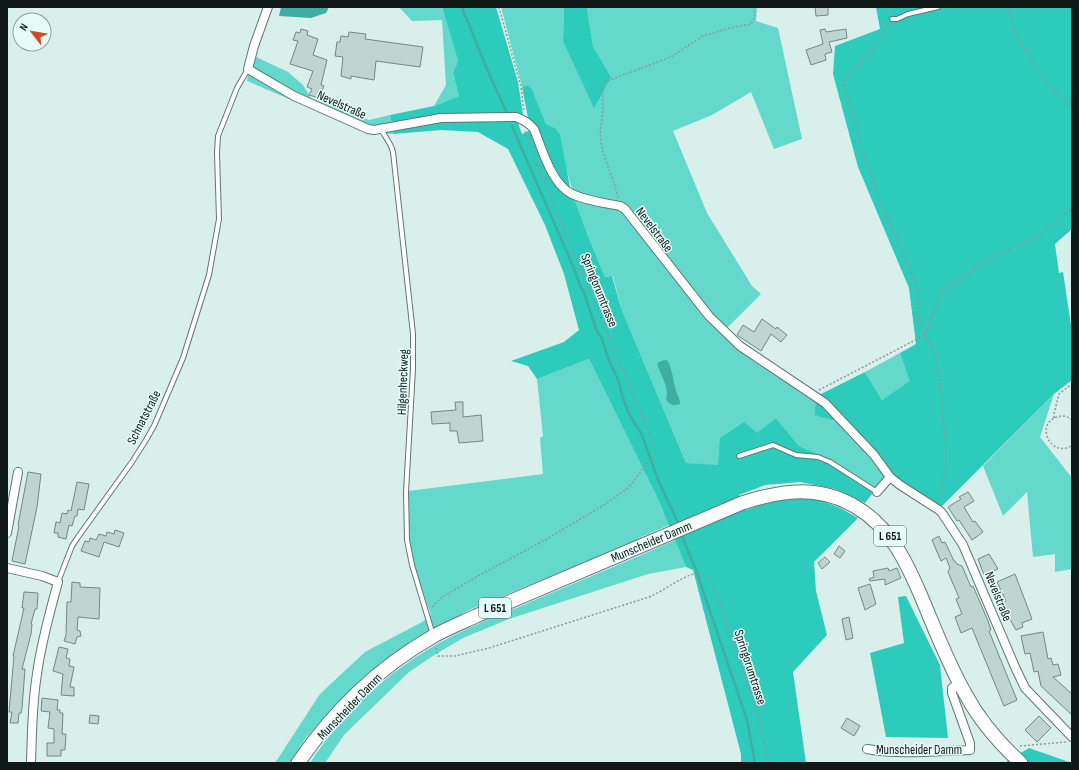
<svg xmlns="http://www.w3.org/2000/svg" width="1079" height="770" viewBox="0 0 1079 770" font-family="'Sofia Sans Condensed',sans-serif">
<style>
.green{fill:#64d8ca}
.forest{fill:#2dcbbc}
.water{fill:#3fada1}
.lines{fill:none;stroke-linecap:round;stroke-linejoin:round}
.stream{stroke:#3fada1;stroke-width:2.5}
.building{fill:#bfd5d2;stroke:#748885}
.lane-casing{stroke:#627773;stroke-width:6}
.street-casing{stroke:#627773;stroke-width:10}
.primary-casing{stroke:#627773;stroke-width:15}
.path{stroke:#899a97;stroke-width:1.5;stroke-dasharray:2 2;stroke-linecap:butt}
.lane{stroke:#fff;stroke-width:4}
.street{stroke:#fff;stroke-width:8}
.primary{stroke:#fff;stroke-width:13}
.labels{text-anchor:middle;stroke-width:3;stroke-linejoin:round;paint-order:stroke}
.shield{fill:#e6fcf9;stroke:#505c5b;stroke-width:1}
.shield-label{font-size:12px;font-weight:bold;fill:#101817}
.street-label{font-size:13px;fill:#101817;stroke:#e6fcf9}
</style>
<rect width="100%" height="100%" fill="#d9efec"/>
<path class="green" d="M399 7H442L458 61 453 73 459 96 434 106 446 85 442 20 412 21Z
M501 7H564L563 41 611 77 593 46 587 9 590 7H757L756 21 778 28 802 139 774 149 751 92 712 115 673 131 707 213 752 286 761 294 727 328 710 315 627 206 573 193 555 128 546 124 532 89 528 85 522 87Z
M254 56 288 72 303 85 311 98 369 120 390 115 394 134 368 133 247 81 249 69Z
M574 198 625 211 656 254 751 357 789 384 816 401 814 415 836 417 891 474 876 489 834 461 799 446 776 418 719 466 686 463 621 308 613 276 605 277 588 236Z
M900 353 911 381 882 400 865 372Z
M589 359 659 501 669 525 639 538 637 541 471 609 416 639 382 662 352 689 305 739 291 763H275L320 694 365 652 422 622 431 615 415 570 409 539 408 491 543 474 540 438 543 436 537 379Z
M1054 394 1040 437 1072 478V569L1055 572V554L1033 557 1027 492 1003 516 983 466Z
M675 540 686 567 648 574 509 619 463 638 436 654 409 672 344 735 325 763H310C342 713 388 672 439 643 472 625 508 612 542 597 586 578 631 560 675 540Z"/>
<path class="forest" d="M442 7H496L518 82 523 115 518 123 522 134 535 128 528 118 522 87 528 85 532 89 546 124 555 128 560 135 570 187 588 236 605 277 612 276 621 308 686 463 718 465 720 438 744 422 757 433 776 418 799 446 834 461 876 489 865 503 835 489 800 482 765 485 739 495 746 510C770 500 805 494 830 504 840 507 849 513 858 518L814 562 816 591 827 635 793 672 806 763H741V754L693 570 686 567 659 501 589 359 537 379 528 366 511 361 564 342 579 330 564 274 545 225 508 149 478 132 441 130 394 134 390 115 434 106 459 96 453 73 458 61Z
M564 7H590L587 9 593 46 611 77 594 108 563 41Z
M876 7H1072V229L1055 244 1059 273 1063 272 1072 332V380L1054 394 941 507 891 474 836 417 833 420 814 415 816 401 821 394 865 372 882 400 910 381 900 353 916 344 909 288 858 167 833 74 835 46 880 29Z
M906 596 940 665 948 738 886 737 870 653 904 643 898 597Z
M1029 748 1072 763H1004Z"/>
<path class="water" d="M281 7H329L326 13 311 18 279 16Z
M665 360 668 361C672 370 673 378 675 387 676 393 680 398 680 404 677 405 671 406 668 402 665 399 667 396 667 393 667 384 660 373 657 364L659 362Z"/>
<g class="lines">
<path class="stream" d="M462 7 464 15 466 17 486 67 506 111
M512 126 575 271 581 288 583 290 596 329 602 339 608 358 619 382 622 395 629 414 641 433 659 482 679 525
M682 533 685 544 696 570 747 720 755 763"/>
</g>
<path class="building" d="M815 7H828V15L816 16Z
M301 29 308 31 307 35 318 39 313 55 327 60 321 85 324 86 319 98 309 95 312 89 307 87 313 71 290 64 298 41 293 40 296 32 300 33Z
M825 29 826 32 846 29 847 38 829 42 832 52 825 54 826 60 811 65 806 50 823 44 820 30Z
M349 32 366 34 365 39 423 47 420 67 376 61 374 80 351 76V79L341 76 343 57 335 56 337 42H340L341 36 348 37Z
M762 319 776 329 777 327 787 335 781 342 771 334 761 351 737 335 743 325 754 332Z
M455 402H463V417L481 415 483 441 459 443 457 431H450V423L432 424 431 412 456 410Z
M28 472 41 474 37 507 25 564 12 561 19 526 18 525Z
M77 482 89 484 84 510 78 509 77 516H75L72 526 69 525 66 539 58 537V533H54L56 522 60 523 62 513 67 514 68 510 71 511Z
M968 492 974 501 964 507 973 522 975 521 983 532 972 540 959 520 957 521 948 507 961 499 959 497Z
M115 530 124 533 119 547 104 542 99 557 81 551 85 541 89 542 90 538 96 540 99 534 106 536 107 532 114 534Z
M939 536 942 543 945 542 954 561H955L957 564 962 566 971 587 973 586 988 621 991 630 989 631 1017 700 1004 706 972 628 961 633 955 617 962 614 956 599 959 598 957 593 948 572 950 568 946 558 941 561 932 540Z
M839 546 845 551 840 558 834 554Z
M989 554 998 569 984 575 978 559Z
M825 557 830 562 822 569 818 563Z
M888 568 889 571 897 568 901 578 885 585V579L870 581 869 579 874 577 873 571Z
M1015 574 1032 619 1022 623 1023 627 1016 630 1008 616 1007 609 1004 603 1006 601 997 582Z
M72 582 80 583V587L100 588 99 619 78 617 77 630 80 631 81 636 77 637 75 644 64 641 66 635 67 602H71Z
M870 584 876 604 865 610 858 588Z
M24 592 38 593 37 609H35L31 624H32L31 634 22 669H25L22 708 21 713H19L18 723H10L12 712H9L14 656H13L24 608H22Z
M849 617 853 638 846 640 842 619Z
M1043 632 1048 659 1051 658 1053 665 1058 664 1061 675 1053 677 1072 694V715L1041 686 1038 671 1034 672 1030 653 1025 654 1021 636Z
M59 647 68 649 66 658 70 659 69 666 74 667 70 687H74V696L61 695 63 674 53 671Z
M42 698 58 700 57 710H60V713H63L62 734H66L65 750H61V756H47V743H54V729L48 728 50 712 41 711Z
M90 715 99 716 98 724 89 723Z
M1039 716 1051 728 1037 742 1025 730Z
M847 718 860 726 854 736 841 728Z"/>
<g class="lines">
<g class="lane-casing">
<path id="lane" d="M892 19H897L908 14 938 7
M381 129C385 137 391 143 393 152L413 334V369L406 492 407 540 412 565 433 635
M739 456 773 445 796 455 818 457 830 462 877 492
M58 582 72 546 78 537 132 462 146 440 154 426 183 358 209 275 219 219 217 153 218 136 237 88 248 69"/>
</g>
<g class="street-casing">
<path id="street" d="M268 7 254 46 248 69 294 96 368 129 374 130 441 118 516 117C524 120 529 123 534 129 542 149 552 185 572 194 587 201 605 203 620 206L625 209 709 316 740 346 825 403 874 455 890 477 900 485 939 510 942 513 963 545 1015 667 1025 688 1072 737
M877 492 890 477
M7 533 18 472
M7 568 42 576 58 582C50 612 41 643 37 674 32 704 32 733 31 763
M867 749C900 755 936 751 970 750V743L952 693V688L959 683"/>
</g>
<g class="primary-casing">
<path id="primary" d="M298 763C333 712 378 668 432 637 446 629 461 623 476 616L742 503C782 490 819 485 856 507 890 527 906 561 921 596 935 629 948 664 966 695 980 721 999 743 1021 763"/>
</g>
<path class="path" d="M499 7 521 87 524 112
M1009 7 1015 33 1041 75 1052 88 1072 107
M893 13 894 7
M889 24 875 46 858 67 847 75 844 84 865 158 885 212 916 283 919 316
M618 198C614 178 604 161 601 142 599 131 602 122 603 111 603 102 602 92 602 83L671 57 703 36 730 28 751 24 755 17 754 7
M819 390 925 335 932 318
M1054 418V414L1059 394 1072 384
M1072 420C1067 416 1063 415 1057 417 1034 424 1052 460 1072 445
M940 500 946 467V449L939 375 936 358 930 344 921 328 919 316 932 317 943 291 992 257 1033 239 1072 209
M432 607 441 598 476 577 547 539 607 503 628 488 647 464 655 455V447L542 176 525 131
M436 648 438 656H455L489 648 649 597C666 590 681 576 698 573L710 579 724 615 753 700 769 763
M1020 746 1066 742"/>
<use href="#lane" class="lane"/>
<use href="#street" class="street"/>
<use href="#primary" class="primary"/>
</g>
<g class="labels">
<g class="shield">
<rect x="874" y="526" width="32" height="20" rx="3"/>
<rect x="479" y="598" width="32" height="20" rx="3"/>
</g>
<g class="shield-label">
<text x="890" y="540">L 651</text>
<text x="495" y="612">L 651</text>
</g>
<g class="street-label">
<text transform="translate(342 104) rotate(24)" y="5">Nevelstraße</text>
<text transform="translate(655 229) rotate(53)" y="5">Nevelstraße</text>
<text transform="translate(600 290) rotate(68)" y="5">Springorumtrasse</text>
<text transform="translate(402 382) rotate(-88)" y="5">Hilgenheckweg</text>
<text transform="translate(143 417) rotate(-63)" y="5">Schnatstraße</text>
<text transform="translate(651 541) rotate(-23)" y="5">Munscheider Damm</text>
<text transform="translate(999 596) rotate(68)" y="5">Nevelstraße</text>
<text transform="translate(751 667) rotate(72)" y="5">Springorumtrasse</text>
<text transform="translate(349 706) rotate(-46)" y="5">Munscheider Damm</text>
<text x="919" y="754">Munscheider Damm</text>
</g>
</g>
<rect width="1079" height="770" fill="none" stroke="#101817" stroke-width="16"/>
<g transform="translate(32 32) rotate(301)"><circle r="19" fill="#e6fcf9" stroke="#90a19f"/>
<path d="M0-3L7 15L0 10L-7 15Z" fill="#d34925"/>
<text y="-6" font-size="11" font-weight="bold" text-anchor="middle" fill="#101817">N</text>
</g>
</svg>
